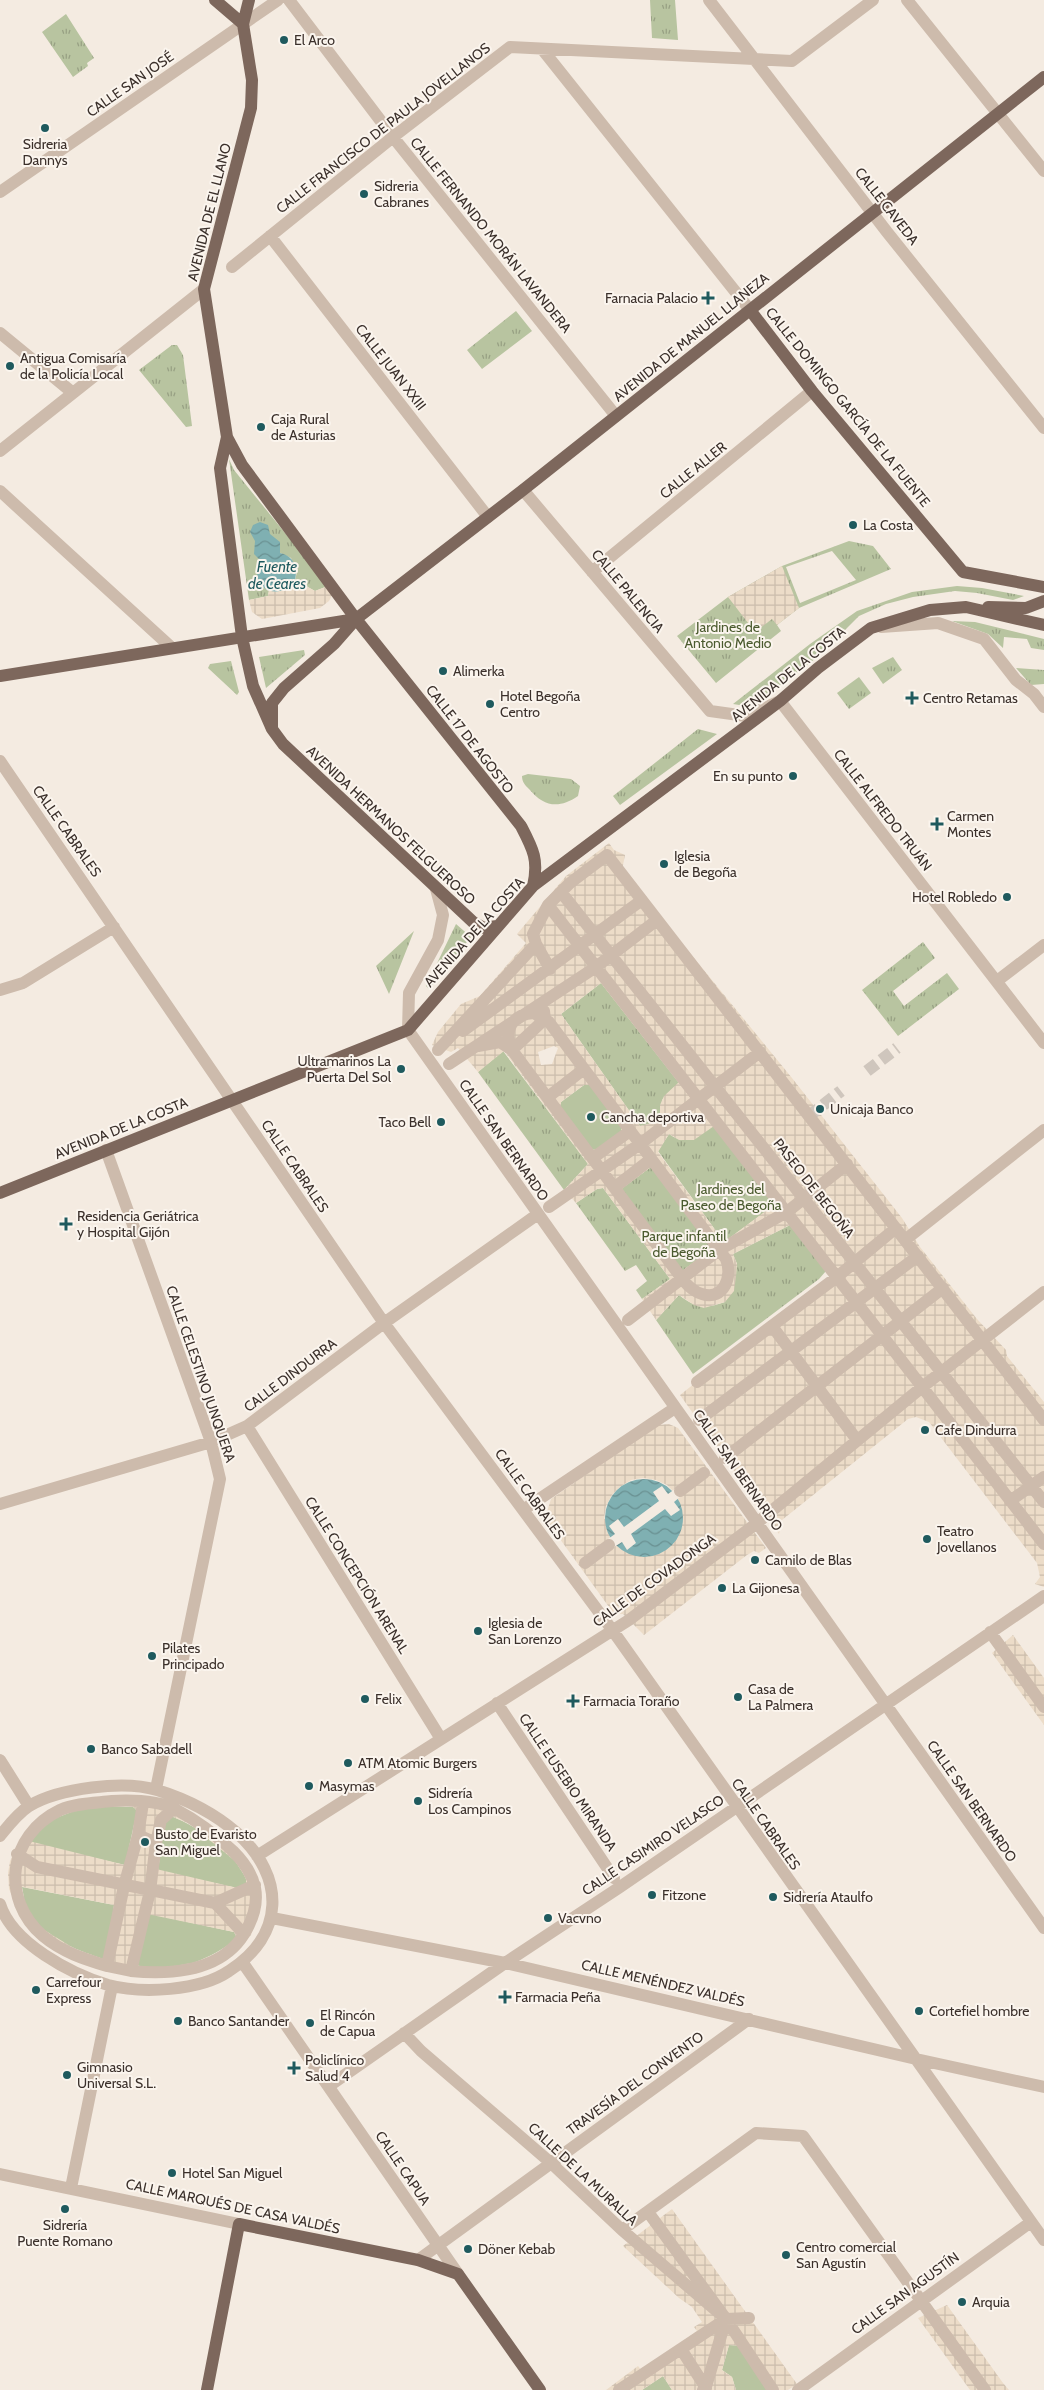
<svg xmlns="http://www.w3.org/2000/svg" width="1044" height="2390" viewBox="0 0 1044 2390" font-family="Cabin,sans-serif">
<style>
.grass{fill:url(#grass-tufts);fill-rule:evenodd}
.garden{fill:#b8c4a0}
.plaza{fill:url(#plaza-grid);fill-rule:evenodd}
.water{fill:url(#water-waves)}
.pier{fill:#f4ebe1}
.lines{fill:none;stroke-linecap:round;stroke-linejoin:round}
.minor-tunnel{stroke:#cfc6bd;stroke-width:12;stroke-dasharray:12 6;stroke-linecap:butt}
.minor{stroke:#cdbbac;stroke-width:12}
.major{stroke:#7d675c;stroke-width:12}
.poi-dot{fill:#1f5a5e;stroke:#fbf5ee;stroke-width:2}
.labels{text-anchor:middle;stroke-width:4;stroke-linejoin:round;paint-order:stroke}
.poi-label{font-size:14px;fill:#3b302b;stroke:#fbf5ee;text-anchor:start}
.street-label{font-size:14px;fill:#3b302b;stroke:#fbf5ee}
.park-label{font-size:14px;fill:#4a5a2e;stroke:#fbf5ee}
.water-label{font-size:15px;font-style:italic;fill:#1f5a5e;stroke:#fbf5ee}
</style>
<defs>
<pattern id="grass-tufts" width="24" height="20" patternUnits="userSpaceOnUse" patternTransform="scale(1.25)"><rect width="24" height="20" fill="#b8c4a0"/><path d="M3 7l-1-3M5 7V3M7 7l1-3M15 17l-1-3M17 17v-4M19 17l1-3" fill="none" stroke="#97a083"/></pattern>
<pattern id="plaza-grid" width="8" height="8" patternUnits="userSpaceOnUse" patternTransform="scale(1.25)"><rect width="8" height="8" fill="#ecdcc8"/><path d="M0 4h8M4 0v8" fill="none" stroke="#cbbdac"/></pattern>
<pattern id="water-waves" width="16" height="10" patternUnits="userSpaceOnUse" patternTransform="scale(1.25)"><rect width="16" height="10" fill="#7fb0b2"/><path d="M0 5q4-4 8 0t8 0" fill="none" stroke="#699091"/></pattern>
</defs>
<rect width="100%" height="100%" fill="#f4ebe1"/>
<path class="grass" d="M650 0H675L678 40 652 38Z
M66 14 94 58 87 63 88 66 73 77 42 32Z
M516 311 532 331 482 369 467 350Z
M172 345H177L183 355 192 426 186 427 139 370Z
M229 459 234 470 328 586 315 591 295 580 297 572 291 558 255 541 261 561 263 586 269 590 268 596 249 600Z
M849 541 873 546 891 569 799 608 777 625 781 631 716 683 677 636 728 597 782 566ZM832 551 856 580 800 603 786 567Z
M957 586 982 588 1024 596 1013 600 977 593 955 591 913 597 886 604 859 616 820 655 752 707 733 704 810 644 857 611 912 592Z
M952 621 975 622 1044 639V650L1031 648 1027 639 1004 637 1003 648 988 634Z
M304 650 305 655 266 688 259 657Z
M893 657 902 670 883 684 872 668Z
M231 661 239 692 237 695 208 668 210 664Z
M1016 668 1044 670V684L1031 685Z
M859 677 871 693 849 709 837 693Z
M698 729 717 734 620 805 613 796Z
M528 774 571 779 580 786 578 796C559 809 544 807 529 789 525 785 522 782 522 776Z
M456 924 471 937 429 989 426 986Z
M414 931 389 994 376 966Z
M923 942 935 958 893 991 904 1006 947 973 959 989 898 1036 862 990Z
M601 983 679 1083 662 1100 661 1121 640 1126 561 1014Z
M503 1051 588 1164 564 1190 478 1072Z
M714 1125 776 1204 724 1242 658 1151 669 1134C687 1147 699 1136 714 1125Z
M652 1166 713 1249 679 1273 620 1190Z
M603 1188 670 1279 642 1299 636 1290 647 1281 636 1265 625 1271 576 1203 597 1189Z
M792 1224 826 1271 819 1279 693 1374 656 1320 679 1295C695 1308 706 1309 725 1302L737 1264 733 1254Z"/>
<path class="garden" d="M584 1085H593L622 1125 621 1134 602 1149 592 1150 561 1109V1102Z
M87 1806 134 1807 137 1811 125 1865 29 1843 38 1825Z
M171 1816C200 1828 239 1853 248 1885L242 1889 158 1871 165 1820Z
M22 1887 114 1905 106 1960C83 1952 43 1938 30 1918 25 1910 24 1896 22 1887Z
M146 1913 234 1932 237 1938C211 1960 170 1976 136 1965Z
M729 2345 742 2346 767 2390H736L732 2377 722 2370Z
M663 2376 672 2390H642Z"/>
<path class="plaza" d="M782 566 799 608 777 625 772 619 755 632 728 597Z
M295 580 315 591 328 586 332 595 329 601 320 608 262 619 252 612 249 600 268 596 269 590 277 592 291 586Z
M609 843 614 850 625 855 622 870 792 1078 902 1218 920 1247 977 1319 1006 1350 1007 1356 1044 1402V1587L1035 1584 1040 1577 1037 1563 929 1422 916 1417 908 1419 782 1520 779 1534 680 1395 830 1276 792 1224 733 1254 737 1264 736 1277 734 1291 725 1302 704 1308 694 1305 679 1295 656 1320 642 1299 670 1279 603 1188 597 1189 576 1203 564 1190 588 1164 504 1051 478 1072 458 1048 451 1052 432 1045 438 1032 461 1004 480 996 526 943 517 934 566 876ZM601 983 679 1082 664 1096 660 1105V1121L640 1126 561 1014ZM554 1046 558 1048 552 1064 541 1065 538 1052ZM584 1085H593L622 1124 621 1134 602 1148 592 1150 561 1109V1102ZM714 1126 775 1204 724 1242 658 1152 669 1134 679 1140H694ZM651 1167 712 1248 680 1273 620 1190Z
M669 1424 678 1428 766 1548 759 1553 754 1551 747 1555 644 1635 623 1614H614L547 1521V1512L551 1499 657 1425ZM643 1478 656 1480 667 1485 676 1494 604 1519 606 1506 612 1495 620 1487 631 1480Z
M1013 1635 1044 1678V1725L992 1653Z
M123 1801 174 1808 213 1831 231 1845 247 1863 258 1883 260 1904 251 1935 235 1953 217 1964 180 1972H142L116 1969 78 1957 58 1947 41 1935 19 1910 9 1889 8 1873 10 1861 21 1839 125 1865 128 1864 137 1811 131 1805 88 1806 51 1816 33 1830 29 1827 49 1814 71 1807ZM171 1816 190 1824 235 1861 246 1878V1887L242 1889 156 1869 165 1820ZM18 1886 114 1905 116 1907 106 1960 75 1949 41 1928 24 1910 17 1895 16 1888ZM147 1914 234 1932 237 1938 221 1951 198 1962 168 1967 136 1968Z
M672 2209 797 2384 788 2390H767L742 2346 729 2345 722 2370 732 2377 736 2390H672L663 2376 642 2390H606L638 2366 642 2371 697 2331 694 2327 702 2322 692 2307 679 2298 623 2246Z
M947 2305 1003 2383 1009 2390H970L918 2318Z"/>
<path class="water" d="M260 522 268 525 270 534 280 542V553C294 556 298 567 295 580 278 605 246 585 261 561L254 554 255 541 250 532 253 525Z
M605 1518a39 39 0 1 1 78 0a39 39 0 1 1-78 0Z"/>
<path class="pier" d="M662 1486 668 1494 675 1489 680 1497 674 1502 680 1510 671 1516 665 1509 631 1534 636 1543 627 1550 622 1542 614 1547 608 1539 615 1534 609 1526 618 1519 624 1527 659 1501 653 1492Z"/>
<g class="lines">
<path class="minor-tunnel" d="M867 1071 897 1048
M809 1116 841 1091"/>
<path class="minor" d="M289 0 393 137 616 416
M709 0 887 232 1044 428
M907 0 1044 171
M542 49 750 310
M0 192 278 0
M270 236 488 517
M232 267 393 137 510 47 792 61 873 0
M0 333 73 393
M0 451 204 289
M523 490 710 711 746 716 780 701 1044 1043
M0 491 172 648
M592 572 812 391
M881 627 938 623 984 639 1016 680 1034 694 1044 707
M0 761 384 1323 613 1631 1044 2240
M436 889 443 915 438 940 409 993 408 1030 1044 1928
M561 892 1044 1502
M548 905 1044 1544
M536 944 550 969
M997 981 1044 945
M0 990 23 983 114 927
M534 1013 549 1022 726 1259C733 1276 724 1301 702 1294 694 1292 688 1286 683 1280L512 1050C503 1030 512 1014 534 1013Z
M463 1031 642 900
M478 1046 500 1042 512 1050 545 1019 544 1011
M438 1050 536 944 533 934 548 905 570 883 607 855 1044 1420
M449 1064 596 967 657 920
M548 1097 584 1069
M106 1150 211 1442 220 1479 156 1789
M593 1158 630 1131
M615 1187 651 1159
M549 1207 640 1144 760 1052
M905 1240 1044 1130
M628 1320 719 1250 787 1212 847 1164
M772 1326 857 1440
M697 1382 837 1277 896 1228
M699 1420 918 1256
M247 1426 441 1739
M725 1458 943 1288
M680 1491 704 1473
M1010 1501 1044 1477
M0 1504 211 1442 247 1426 384 1323 538 1214
M523 1510 675 1408
M585 1563 609 1545
M990 1632 1044 1707
M497 1703 614 1878
M0 1760 29 1806
M138 1835 156 1843 150 1891 131 1971 107 1966 124 1886Z
M138 1835 143 1803
M0 1836C8 1826 17 1814 29 1806 59 1788 124 1780 157 1790 186 1799 214 1813 237 1833 286 1877 285 1935 229 1971 200 1991 142 1994 108 1985 71 1974 12 1943 0 1904
M156 1843 161 1820 174 1808
M17 1854 37 1867 215 1903 244 1934
M257 1856 629 1620 757 1523 921 1388 1044 1292
M215 1903 255 1885
M272 1918 505 1963 916 2059 1044 2087
M243 1963 458 2274
M107 1966C84 1959 62 1952 43 1936 0 1899 8 1835 60 1810 76 1803 95 1803 112 1801 131 1800 158 1801 175 1809 196 1820 216 1835 233 1851 257 1875 263 1899 247 1929 225 1971 173 1975 131 1971
M404 2033 421 2051 551 2163 622 2230 726 2319 749 2318
M329 2086 505 1963 620 1887 1044 1596
M0 2174 239 2224
M71 2188 112 1986
M648 2212 726 2319 705 2390
M622 2230 756 2133 803 2136 985 2390
M418 2260 749 2019
M681 2349 706 2388 703 2390
M619 2390 726 2319 773 2390
M798 2390 1031 2222"/>
<path class="major" d="M215 0 243 24
M249 0 243 24 252 80 251 108 204 289 227 437 242 465 356 619 521 826C533 849 539 860 533 886
M750 310 812 391 963 572 1044 587
M227 437 220 468 242 637 253 686 272 729 283 744 473 922 484 928 497 926
M988 607 1026 608 1044 601
M0 676 356 619
M272 729V703L284 688 334 644 356 619 523 490 1044 77
M0 1193 408 1030 533 886 780 701 818 668 871 628 930 610 966 607 1044 625
M207 2390 239 2224 418 2260 458 2274 540 2390"/>
</g>
<g class="poi-dot">
<circle cx="284" cy="40" r="5"/>
<circle cx="45" cy="128" r="5"/>
<circle cx="364" cy="194" r="5"/>
<path d="M705.5 290.5h5v5h5v5h-5v5h-5v-5h-5v-5h5z"/>
<circle cx="10" cy="366" r="5"/>
<circle cx="261" cy="427" r="5"/>
<circle cx="853" cy="525" r="5"/>
<circle cx="443" cy="671" r="5"/>
<path d="M909.5 690.5h5v5h5v5h-5v5h-5v-5h-5v-5h5z"/>
<circle cx="490" cy="704" r="5"/>
<circle cx="793" cy="776" r="5"/>
<path d="M934.5 816.5h5v5h5v5h-5v5h-5v-5h-5v-5h5z"/>
<circle cx="664" cy="864" r="5"/>
<circle cx="1007" cy="897" r="5"/>
<circle cx="401" cy="1069" r="5"/>
<circle cx="820" cy="1109" r="5"/>
<circle cx="591" cy="1117" r="5"/>
<circle cx="441" cy="1122" r="5"/>
<path d="M63.5 1216.5h5v5h5v5h-5v5h-5v-5h-5v-5h5z"/>
<circle cx="925" cy="1430" r="5"/>
<circle cx="927" cy="1539" r="5"/>
<circle cx="755" cy="1560" r="5"/>
<circle cx="722" cy="1588" r="5"/>
<circle cx="478" cy="1631" r="5"/>
<circle cx="152" cy="1656" r="5"/>
<circle cx="738" cy="1697" r="5"/>
<circle cx="365" cy="1699" r="5"/>
<path d="M570.5 1693.5h5v5h5v5h-5v5h-5v-5h-5v-5h5z"/>
<circle cx="91" cy="1749" r="5"/>
<circle cx="348" cy="1763" r="5"/>
<circle cx="309" cy="1786" r="5"/>
<circle cx="418" cy="1801" r="5"/>
<circle cx="145" cy="1842" r="5"/>
<circle cx="652" cy="1895" r="5"/>
<circle cx="773" cy="1897" r="5"/>
<circle cx="548" cy="1918" r="5"/>
<circle cx="36" cy="1990" r="5"/>
<path d="M502.5 1989.5h5v5h5v5h-5v5h-5v-5h-5v-5h5z"/>
<circle cx="919" cy="2011" r="5"/>
<circle cx="178" cy="2021" r="5"/>
<circle cx="310" cy="2023" r="5"/>
<path d="M291.5 2060.5h5v5h5v5h-5v5h-5v-5h-5v-5h5z"/>
<circle cx="67" cy="2075" r="5"/>
<circle cx="172" cy="2173" r="5"/>
<circle cx="65" cy="2209" r="5"/>
<circle cx="468" cy="2249" r="5"/>
<circle cx="786" cy="2255" r="5"/>
<circle cx="962" cy="2302" r="5"/>
</g>
<g class="labels">
<g class="poi-label">
<text x="294" y="45">El Arco</text>
<text x="45" y="149" text-anchor="middle">Sidreria<tspan x="45" dy="16">Dannys</tspan></text>
<text x="374" y="191">Sidreria<tspan x="374" dy="16">Cabranes</tspan></text>
<text x="698" y="303" text-anchor="end">Farnacia Palacio</text>
<text x="20" y="363">Antigua Comisaría<tspan x="20" dy="16">de la Policía Local</tspan></text>
<text x="271" y="424">Caja Rural<tspan x="271" dy="16">de Asturias</tspan></text>
<text x="863" y="530">La Costa</text>
<text x="453" y="676">Alimerka</text>
<text x="500" y="701">Hotel Begoña<tspan x="500" dy="16">Centro</tspan></text>
<text x="923" y="703">Centro Retamas</text>
<text x="783" y="781" text-anchor="end">En su punto</text>
<text x="947" y="821">Carmen<tspan x="947" dy="16">Montes</tspan></text>
<text x="674" y="861">Iglesia<tspan x="674" dy="16">de Begoña</tspan></text>
<text x="997" y="902" text-anchor="end">Hotel Robledo</text>
<text x="391" y="1066" text-anchor="end">Ultramarinos La<tspan x="391" dy="16">Puerta Del Sol</tspan></text>
<text x="830" y="1114">Unicaja Banco</text>
<text x="601" y="1122">Cancha deportiva</text>
<text x="431" y="1127" text-anchor="end">Taco Bell</text>
<text x="77" y="1221">Residencia Geriátrica<tspan x="77" dy="16">y Hospital Gijón</tspan></text>
<text x="935" y="1435">Cafe Dindurra</text>
<text x="937" y="1536">Teatro<tspan x="937" dy="16">Jovellanos</tspan></text>
<text x="765" y="1565">Camilo de Blas</text>
<text x="732" y="1593">La Gijonesa</text>
<text x="488" y="1628">Iglesia de<tspan x="488" dy="16">San Lorenzo</tspan></text>
<text x="162" y="1653">Pilates<tspan x="162" dy="16">Principado</tspan></text>
<text x="748" y="1694">Casa de<tspan x="748" dy="16">La Palmera</tspan></text>
<text x="375" y="1704">Felix</text>
<text x="583" y="1706">Farmacia Toraño</text>
<text x="101" y="1754">Banco Sabadell</text>
<text x="358" y="1768">ATM Atomic Burgers</text>
<text x="319" y="1791">Masymas</text>
<text x="428" y="1798">Sidrería<tspan x="428" dy="16">Los Campinos</tspan></text>
<text x="155" y="1839">Busto de Evaristo<tspan x="155" dy="16">San Miguel</tspan></text>
<text x="662" y="1900">Fitzone</text>
<text x="783" y="1902">Sidrería Ataulfo</text>
<text x="558" y="1923">Vacvno</text>
<text x="46" y="1987">Carrefour<tspan x="46" dy="16">Express</tspan></text>
<text x="515" y="2002">Farmacia Peña</text>
<text x="929" y="2016">Cortefiel hombre</text>
<text x="320" y="2020">El Rincón<tspan x="320" dy="16">de Capua</tspan></text>
<text x="188" y="2026">Banco Santander</text>
<text x="305" y="2065">Policlínico<tspan x="305" dy="16">Salud 4</tspan></text>
<text x="77" y="2072">Gimnasio<tspan x="77" dy="16">Universal S.L.</tspan></text>
<text x="182" y="2178">Hotel San Miguel</text>
<text x="65" y="2230" text-anchor="middle">Sidrería<tspan x="65" dy="16">Puente Romano</tspan></text>
<text x="796" y="2252">Centro comercial<tspan x="796" dy="16">San Agustín</tspan></text>
<text x="478" y="2254">Döner Kebab</text>
<text x="972" y="2307">Arquia</text>
</g>
<g class="street-label">
<text transform="translate(130 84) rotate(-35)" y="5">CALLE SAN JOSÉ</text>
<text transform="translate(383 128) rotate(-38)" y="5">CALLE FRANCISCO DE PAULA JOVELLANOS</text>
<text transform="translate(887 206) rotate(52)" y="5">CALLE CAVEDA</text>
<text transform="translate(209 212) rotate(-76)" y="5">AVENIDA DE EL LLANO</text>
<text transform="translate(491 235) rotate(51)" y="5">CALLE FERNANDO MORÁN LAVANDERA</text>
<text transform="translate(691 337) rotate(-39)" y="5">AVENIDA DE MANUEL LLANEZA</text>
<text transform="translate(391 367) rotate(52)" y="5">CALLE JUAN XXIII</text>
<text transform="translate(848 407) rotate(51)" y="5">CALLE DOMINGO GARCÍA DE LA FUENTE</text>
<text transform="translate(693 470) rotate(-39)" y="5">CALLE ALLER</text>
<text transform="translate(628 591) rotate(50)" y="5">CALLE PALENCIA</text>
<text transform="translate(788 674) rotate(-39)" y="5">AVENIDA DE LA COSTA</text>
<text transform="translate(470 739) rotate(52)" y="5">CALLE 17 DE AGOSTO</text>
<text transform="translate(883 810) rotate(52)" y="5">CALLE ALFREDO TRUÁN</text>
<text transform="translate(391 825) rotate(43)" y="5">AVENIDA HERMANOS FELGUEROSO</text>
<text transform="translate(67 831) rotate(55)" y="5">CALLE CABRALES</text>
<text transform="translate(474 932) rotate(-48)" y="5">AVENIDA DE LA COSTA</text>
<text transform="translate(121 1128) rotate(-22)" y="5">AVENIDA DE LA COSTA</text>
<text transform="translate(504 1140) rotate(55)" y="5">CALLE SAN BERNARDO</text>
<text transform="translate(295 1166) rotate(56)" y="5">CALLE CABRALES</text>
<text transform="translate(814 1188) rotate(52)" y="5">PASEO DE BEGOÑA</text>
<text transform="translate(201 1374) rotate(71)" y="5">CALLE CELESTINO JUNQUERA</text>
<text transform="translate(290 1375) rotate(-37)" y="5">CALLE DINDURRA</text>
<text transform="translate(738 1470) rotate(55)" y="5">CALLE SAN BERNARDO</text>
<text transform="translate(530 1494) rotate(54)" y="5">CALLE CABRALES</text>
<text transform="translate(357 1575) rotate(58)" y="5">CALLE CONCEPCIÓN ARENAL</text>
<text transform="translate(654 1580) rotate(-36)" y="5">CALLE DE COVADONGA</text>
<text transform="translate(568 1782) rotate(56)" y="5">CALLE EUSEBIO MIRANDA</text>
<text transform="translate(972 1801) rotate(55)" y="5">CALLE SAN BERNARDO</text>
<text transform="translate(766 1824) rotate(55)" y="5">CALLE CABRALES</text>
<text transform="translate(653 1845) rotate(-34)" y="5">CALLE CASIMIRO VELASCO</text>
<text transform="translate(663 1983) rotate(13)" y="5">CALLE MENÉNDEZ VALDÉS</text>
<text transform="translate(635 2083) rotate(-36)" y="5">TRAVESÍA DEL CONVENTO</text>
<text transform="translate(403 2168) rotate(56)" y="5">CALLE CAPUA</text>
<text transform="translate(583 2174) rotate(43)" y="5">CALLE DE LA MURALLA</text>
<text transform="translate(233 2206) rotate(12)" y="5">CALLE MARQUÉS DE CASA VALDÉS</text>
<text transform="translate(905 2293) rotate(-36)" y="5">CALLE SAN AGUSTÍN</text>
</g>
<g class="park-label">
<text x="728" y="632">Jardines de<tspan x="728" dy="16">Antonio Medio</tspan></text>
<text x="731" y="1194">Jardines del<tspan x="731" dy="16">Paseo de Begoña</tspan></text>
<text x="684" y="1241">Parque infantil<tspan x="684" dy="16">de Begoña</tspan></text>
</g>
<g class="water-label">
<text x="277" y="572">Fuente<tspan x="277" dy="17">de Ceares</tspan></text>
</g>
</g>
</svg>
